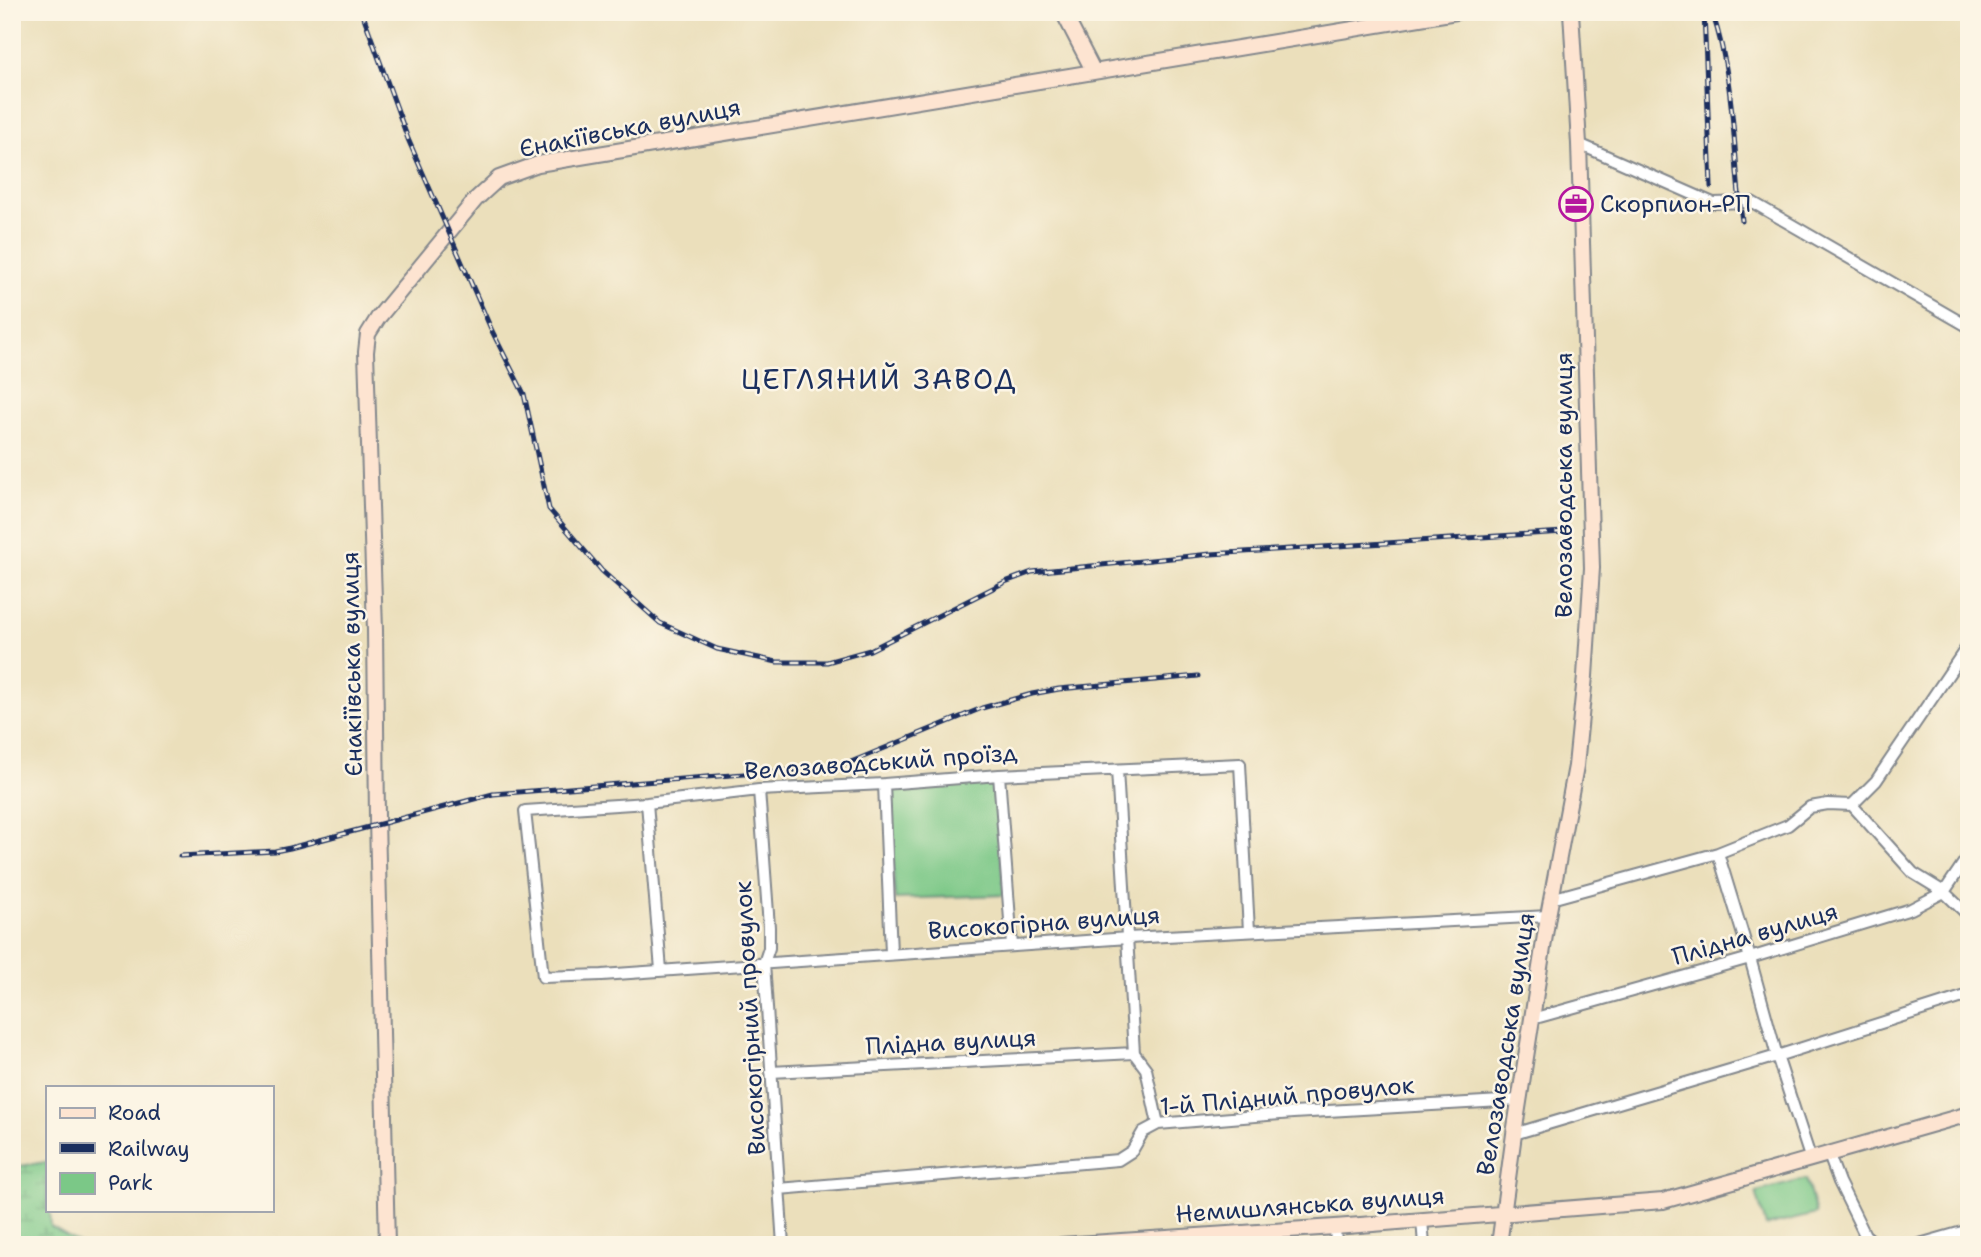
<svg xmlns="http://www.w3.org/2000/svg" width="1981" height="1257" viewBox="0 0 1981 1257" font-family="'Shantell Sans',sans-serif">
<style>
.green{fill:#7bc887;stroke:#4b7c72;stroke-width:2}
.wetland{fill:url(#wetland-marsh);stroke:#4b7c72;stroke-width:2}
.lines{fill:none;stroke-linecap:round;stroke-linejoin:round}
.street-casing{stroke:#83878c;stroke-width:14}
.secondary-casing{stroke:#83878c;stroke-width:18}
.street{stroke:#fff;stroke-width:10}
.secondary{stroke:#fde4d1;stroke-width:14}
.rail-casing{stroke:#1b2f5e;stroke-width:5}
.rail{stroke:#fcf5e5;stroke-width:2.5;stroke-dasharray:8;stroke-linecap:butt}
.labels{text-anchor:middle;stroke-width:5;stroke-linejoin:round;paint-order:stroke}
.street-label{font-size:24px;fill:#1b2f5e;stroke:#fcf5e5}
.poi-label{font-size:24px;fill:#1b2f5e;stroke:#fcf5e5;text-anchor:start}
.quarter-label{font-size:28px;letter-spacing:2px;fill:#1b2f5e;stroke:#fcf5e5}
</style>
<defs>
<pattern id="wetland-marsh" width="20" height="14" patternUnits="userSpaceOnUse" patternTransform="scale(1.75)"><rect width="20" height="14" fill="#7bc887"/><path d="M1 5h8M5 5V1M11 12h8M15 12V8" fill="none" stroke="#64a372"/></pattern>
</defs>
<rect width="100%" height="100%" fill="#fcf5e5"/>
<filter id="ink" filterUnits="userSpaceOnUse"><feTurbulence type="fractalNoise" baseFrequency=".0143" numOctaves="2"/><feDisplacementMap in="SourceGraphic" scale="14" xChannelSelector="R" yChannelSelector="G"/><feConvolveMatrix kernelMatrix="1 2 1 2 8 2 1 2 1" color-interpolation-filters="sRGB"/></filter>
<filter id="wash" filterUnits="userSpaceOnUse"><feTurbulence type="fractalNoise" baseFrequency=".00686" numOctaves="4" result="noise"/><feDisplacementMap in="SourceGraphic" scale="28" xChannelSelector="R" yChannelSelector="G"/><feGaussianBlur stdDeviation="1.57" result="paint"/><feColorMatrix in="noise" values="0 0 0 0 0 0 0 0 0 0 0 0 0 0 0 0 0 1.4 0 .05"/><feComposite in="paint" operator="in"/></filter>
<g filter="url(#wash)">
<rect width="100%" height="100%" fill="#ebdfbb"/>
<path class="green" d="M991 779 996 784 1004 895 895 899 888 792 892 786Z
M1806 1179 1816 1214 1766 1226 1756 1192Z"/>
<path class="wetland" d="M47 1162V1210H50L51 1227 82 1245H12V1167Z"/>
</g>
<g filter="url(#ink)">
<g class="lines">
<g class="street-casing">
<path id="street" d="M1579 144 1713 203 1752 202 1969 327
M1117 770 1134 1053 1146 1069 1158 1124
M999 775 1012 946
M884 784 891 953
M759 790 769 927V948L764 963 783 1245
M647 803 661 970
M1852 805 1913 873 1944 892 1969 916
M1718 853 1750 958 1777 1056 1811 1160
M1551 899 1718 853 1788 825 1810 807 1828 804 1852 805 1876 781 1969 644
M1249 931 1240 764 999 775 884 784 759 790 647 803 525 811 543 977 602 975 1128 938 1548 916
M1532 1019 1750 958 1911 909 1944 892 1969 855
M771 1072 1134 1053
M1514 1134 1777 1056 1969 995
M1829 1155 1839 1182 1865 1235 1877 1245
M779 1189 1118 1160 1132 1151 1143 1132 1158 1124 1293 1113 1519 1100
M1422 1220 1424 1245
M1335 1227 1336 1245
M1916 1245 1969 1230"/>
</g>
<g class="secondary-casing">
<path id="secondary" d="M1063 12 1094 72
M387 1245 377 819 375 630 366 352 368 334 378 318 476 199 499 178 538 164 1456 12
M1061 1245 1335 1227 1663 1201 1969 1114
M1499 1245 1514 1134 1548 916 1576 766 1585 676 1592 568 1579 144 1571 12"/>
</g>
<use href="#street" class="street"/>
<use href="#secondary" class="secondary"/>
<g class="rail-casing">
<path id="rail" d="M362 12 408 139 492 331 524 394 549 509 602 571 660 623 717 649 777 662H827L870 650 1005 582 1032 572 1211 554 1564 532
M1704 12 1711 187
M1712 12C1735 79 1733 152 1742 221
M180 856 275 851 290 848 493 794 833 767 851 762 982 708 1032 694 1059 689 1198 676"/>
</g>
<use href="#rail" class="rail"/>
</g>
</g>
<defs>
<g id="office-ring" transform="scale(1.75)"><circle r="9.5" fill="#fcf5e5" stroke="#b5179e" stroke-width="1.5"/><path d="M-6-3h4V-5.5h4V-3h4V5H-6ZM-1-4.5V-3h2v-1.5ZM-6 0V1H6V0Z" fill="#b5179e"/></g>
</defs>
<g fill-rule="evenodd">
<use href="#office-ring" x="1576" y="204"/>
</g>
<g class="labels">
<g class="street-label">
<text transform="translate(630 128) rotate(-11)" y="8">Єнакіївська вулиця</text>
<text transform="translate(1564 485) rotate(-90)" y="8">Велозаводська вулиця</text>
<text transform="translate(352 664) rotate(-91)" y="8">Єнакіївська вулиця</text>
<text transform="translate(881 762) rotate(-4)" y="8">Велозаводський проїзд</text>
<text transform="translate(1044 923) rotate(-4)" y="8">Високогірна вулиця</text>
<text transform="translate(1755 934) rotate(-16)" y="8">Плідна вулиця</text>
<text transform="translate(750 1018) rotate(-93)" y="8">Високогірний провулок</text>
<text transform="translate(951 1042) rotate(-3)" y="8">Плідна вулиця</text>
<text transform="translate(1506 1044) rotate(-81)" y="8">Велозаводська вулиця</text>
<text transform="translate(1287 1096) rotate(-5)" y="8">1-й Плідний провулок</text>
<text transform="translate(1310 1205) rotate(-4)" y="8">Немишлянська вулиця</text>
</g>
<g class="poi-label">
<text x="1600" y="212">Скорпион-РП</text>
</g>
<g class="quarter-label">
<text x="879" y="389">ЦЕГЛЯНИЙ ЗАВОД</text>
</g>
</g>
<rect width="1981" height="1257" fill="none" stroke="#fcf5e5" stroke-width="42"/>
<rect x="46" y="1086" width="228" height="126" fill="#fcf5e5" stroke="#a2a6af" stroke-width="2"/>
<rect x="60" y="1108" width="35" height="10" fill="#fde4d1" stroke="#a2a6af" stroke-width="2"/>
<text x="108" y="1120" font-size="21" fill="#1b2f5e">Road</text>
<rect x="60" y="1143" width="35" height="10" fill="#1b2f5e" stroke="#a2a6af" stroke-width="2"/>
<text x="108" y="1156" font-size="21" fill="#1b2f5e">Railway</text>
<rect x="60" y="1173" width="35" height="21" fill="#7bc887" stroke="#a2a6af" stroke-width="2"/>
<text x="108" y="1190" font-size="21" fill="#1b2f5e">Park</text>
</svg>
